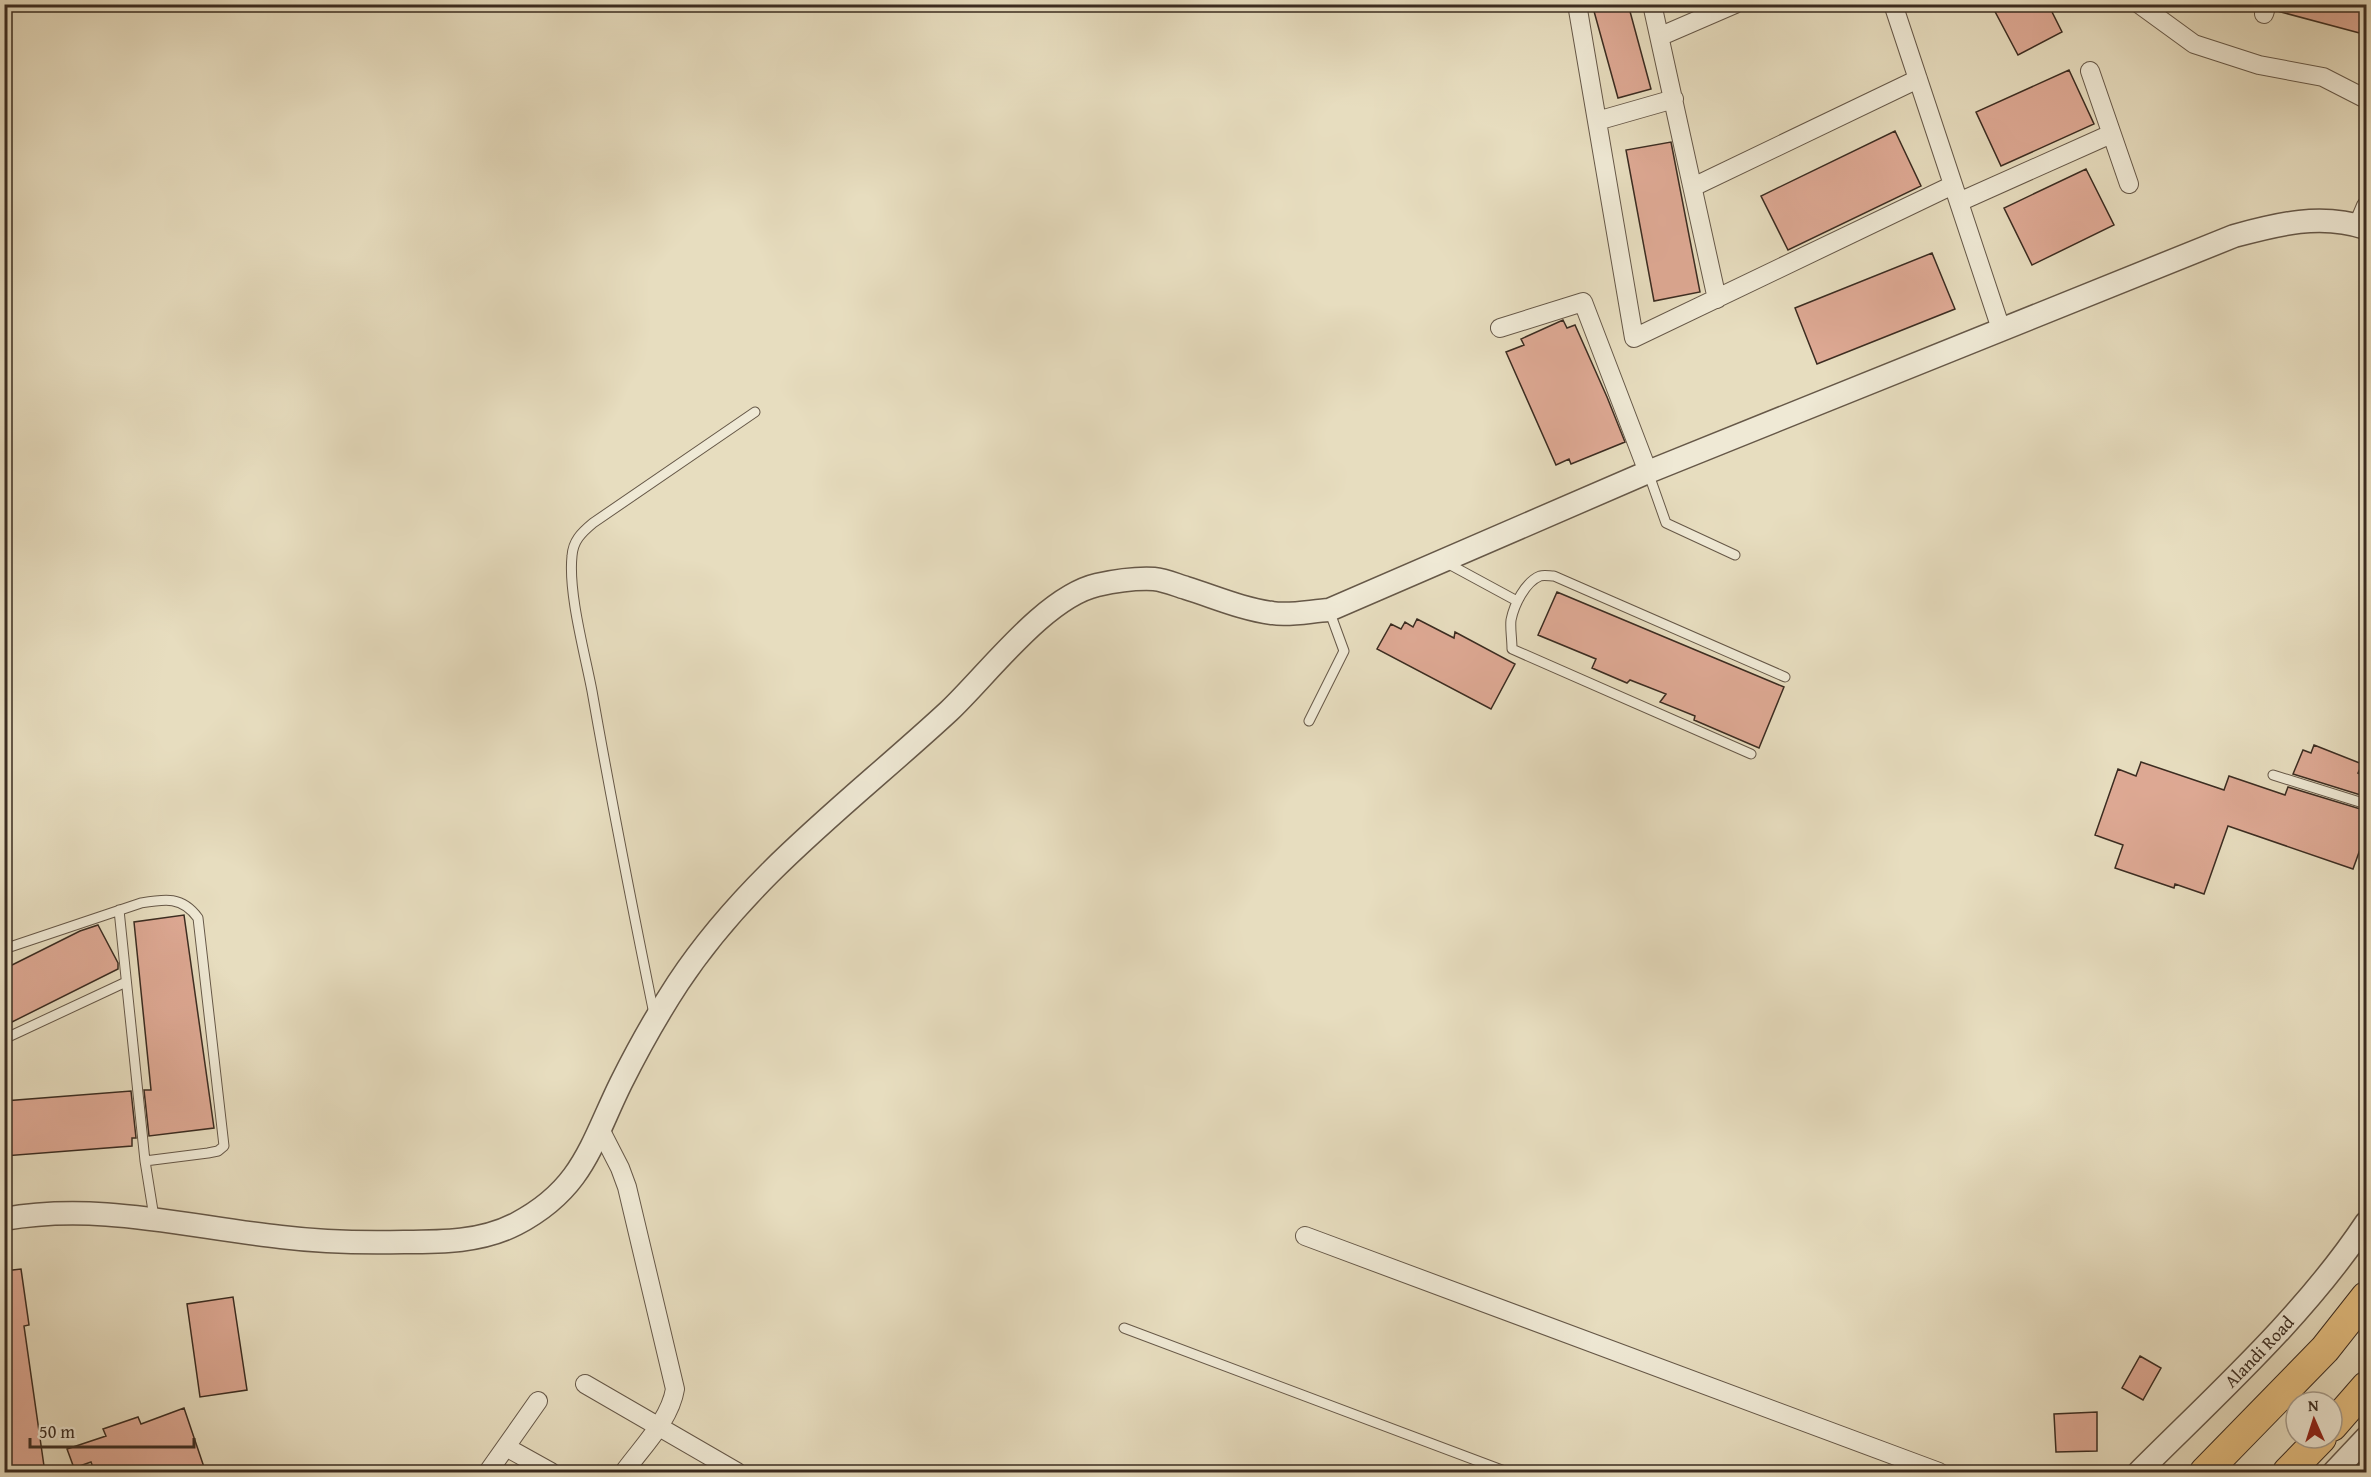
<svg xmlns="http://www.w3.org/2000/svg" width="2371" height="1477" viewBox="0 0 2371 1477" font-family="'Gentium Book Plus',serif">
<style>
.building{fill:#dea994;stroke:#3b2c21;stroke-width:1.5}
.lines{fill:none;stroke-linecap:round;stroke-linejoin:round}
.service-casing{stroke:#665848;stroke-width:11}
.minor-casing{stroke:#665848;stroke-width:20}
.tertiary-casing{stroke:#665848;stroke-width:25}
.primary-casing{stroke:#3b2c21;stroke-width:32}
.service{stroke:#efe9d5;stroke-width:9}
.minor{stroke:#efe9d5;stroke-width:18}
.tertiary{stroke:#efe9d5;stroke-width:22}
.primary{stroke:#e4be80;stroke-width:30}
.labels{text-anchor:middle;stroke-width:4.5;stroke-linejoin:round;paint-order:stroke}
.street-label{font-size:18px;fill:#3b2c21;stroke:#efe9d5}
</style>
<rect width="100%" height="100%" fill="#e7ddbf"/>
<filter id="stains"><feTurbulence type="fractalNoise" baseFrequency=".00333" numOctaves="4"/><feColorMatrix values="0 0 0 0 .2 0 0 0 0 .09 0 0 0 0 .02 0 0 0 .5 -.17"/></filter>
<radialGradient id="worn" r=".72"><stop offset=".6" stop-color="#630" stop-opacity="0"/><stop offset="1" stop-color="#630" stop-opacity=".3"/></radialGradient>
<path class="building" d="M1592 4H1628L1651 89 1618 98Z
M1991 4H2048L2062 32 2018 55Z
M2278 4H2367V35L2277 11Z
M2069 70 2094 124 2001 166 1976 112Z
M1895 131 1921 186 1788 250 1761 196Z
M1671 142 1700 292 1654 301 1626 150Z
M2086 169 2114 225 2032 265 2004 208Z
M1932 253 1955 309 1817 364 1795 308Z
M1563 320 1567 328 1575 325 1607 397 1625 442 1571 464 1569 459 1556 465 1506 352 1524 345 1521 339Z
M1557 592 1784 687 1759 748 1694 720 1695 716 1660 702 1666 694 1630 680 1627 683 1592 668 1596 659 1538 635Z
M1417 619 1454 638 1455 632 1515 664 1491 709 1377 649 1391 624 1401 629 1405 622 1413 627Z
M2314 745 2362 764 2358 773 2367 777V797L2293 774 2303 750 2311 753Z
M2141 762 2224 790 2229 776 2285 795 2288 787 2367 811V830L2353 869 2228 826 2204 894 2175 884 2174 888 2115 868 2123 845 2095 835 2118 769 2136 776Z
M184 915 214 1128 149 1136 144 1090H151L134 922Z
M98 925 118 963V969L4 1026V969L80 931Z
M131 1091 136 1138H132V1146L4 1156V1101Z
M21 1269 29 1325 24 1326 45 1473H4V1271Z
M233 1297 247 1390 200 1397 187 1304Z
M2140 1356 2161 1368 2143 1400 2122 1388Z
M184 1408 206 1473H95L91 1462 74 1468 67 1449 106 1436 103 1429 138 1417 141 1424Z
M2097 1412V1451L2056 1452 2054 1414Z"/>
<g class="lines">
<g class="service-casing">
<path id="service" d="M1648 472 1666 523 1735 555
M1445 562 1517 601
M1309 721 1344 651 1329 610
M1751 754 1512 649C1512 639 1510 628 1511 620 1514 605 1525 582 1540 576 1544 575 1550 576 1554 576L1785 677
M2273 775 2366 804
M119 910 145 1161 154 1217
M4 949 141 903C165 899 182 896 198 918L224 1146 218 1151 208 1153 145 1161
M654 1014C632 906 611 799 592 691 585 654 568 593 572 556 573 541 581 533 593 523L755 412
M4 1039 126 982
M1124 1328 1507 1472"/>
</g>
<g class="minor-casing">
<path id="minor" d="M1577 4 1634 338 1953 185
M1652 4 1717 299
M1893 4 2001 329
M2139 4 2194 44 2259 65 2323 77 2366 99
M2264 14 2267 4
M1661 36 1735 4
M2090 71 2129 184
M1597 121 1674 99
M1693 187 1918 79
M1959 202 2111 134
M2358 225 2366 206
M1500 328 1583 302 1648 472
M601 1131 620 1168 627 1187 675 1389C670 1420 642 1447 624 1472
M1305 1236 1939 1472
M585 1384 737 1472
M506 1447 551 1472
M488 1472 538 1401"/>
</g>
<g class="tertiary-casing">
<g id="tertiary">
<path d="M4 1219C99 1202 188 1227 281 1237 322 1242 363 1243 404 1242 442 1242 481 1242 516 1224 583 1189 591 1144 621 1083 638 1049 657 1015 678 983 750 874 854 799 949 711 988 674 1045 597 1097 585 1115 581 1136 578 1154 579 1165 580 1176 585 1186 588 1215 597 1242 609 1272 613 1290 616 1311 611 1329 610L1648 472 2234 236C2278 224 2321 213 2366 228"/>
<path id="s1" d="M2139 1472C2218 1393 2304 1316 2366 1223"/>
<path d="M2334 1472 2366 1438"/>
</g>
</g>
<g class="primary-casing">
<path id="primary" d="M2332 1426 2366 1387
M2205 1472 2325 1349 2366 1297
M2288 1472 2321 1438"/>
</g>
<use href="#service" class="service"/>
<use href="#minor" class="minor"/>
<use href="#tertiary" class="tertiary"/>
<use href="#primary" class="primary"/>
</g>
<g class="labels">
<g class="street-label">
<text dy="6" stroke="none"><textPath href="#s1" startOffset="170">Alandi Road</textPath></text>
</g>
</g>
<rect width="2371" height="1477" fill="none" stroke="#e7ddbf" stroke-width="24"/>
<rect x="6" y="6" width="2359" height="1465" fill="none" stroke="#3b2c21" stroke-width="3"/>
<rect x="12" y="12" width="2347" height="1453" fill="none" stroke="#3b2c21" stroke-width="1.5"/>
<g transform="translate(2314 1420) rotate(357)"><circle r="28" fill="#efe9d5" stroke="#a79d8d" stroke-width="1.5"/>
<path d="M0-4.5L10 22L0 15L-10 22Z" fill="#8f2418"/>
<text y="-9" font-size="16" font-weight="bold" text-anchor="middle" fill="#3b2c21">N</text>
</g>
<path d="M30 1438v9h164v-9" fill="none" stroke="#3b2c21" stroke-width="3"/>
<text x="39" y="1438" font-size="18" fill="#3b2c21" stroke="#efe9d5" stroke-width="4.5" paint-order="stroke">50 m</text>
<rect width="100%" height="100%" filter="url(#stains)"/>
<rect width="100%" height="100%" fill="url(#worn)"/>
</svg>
